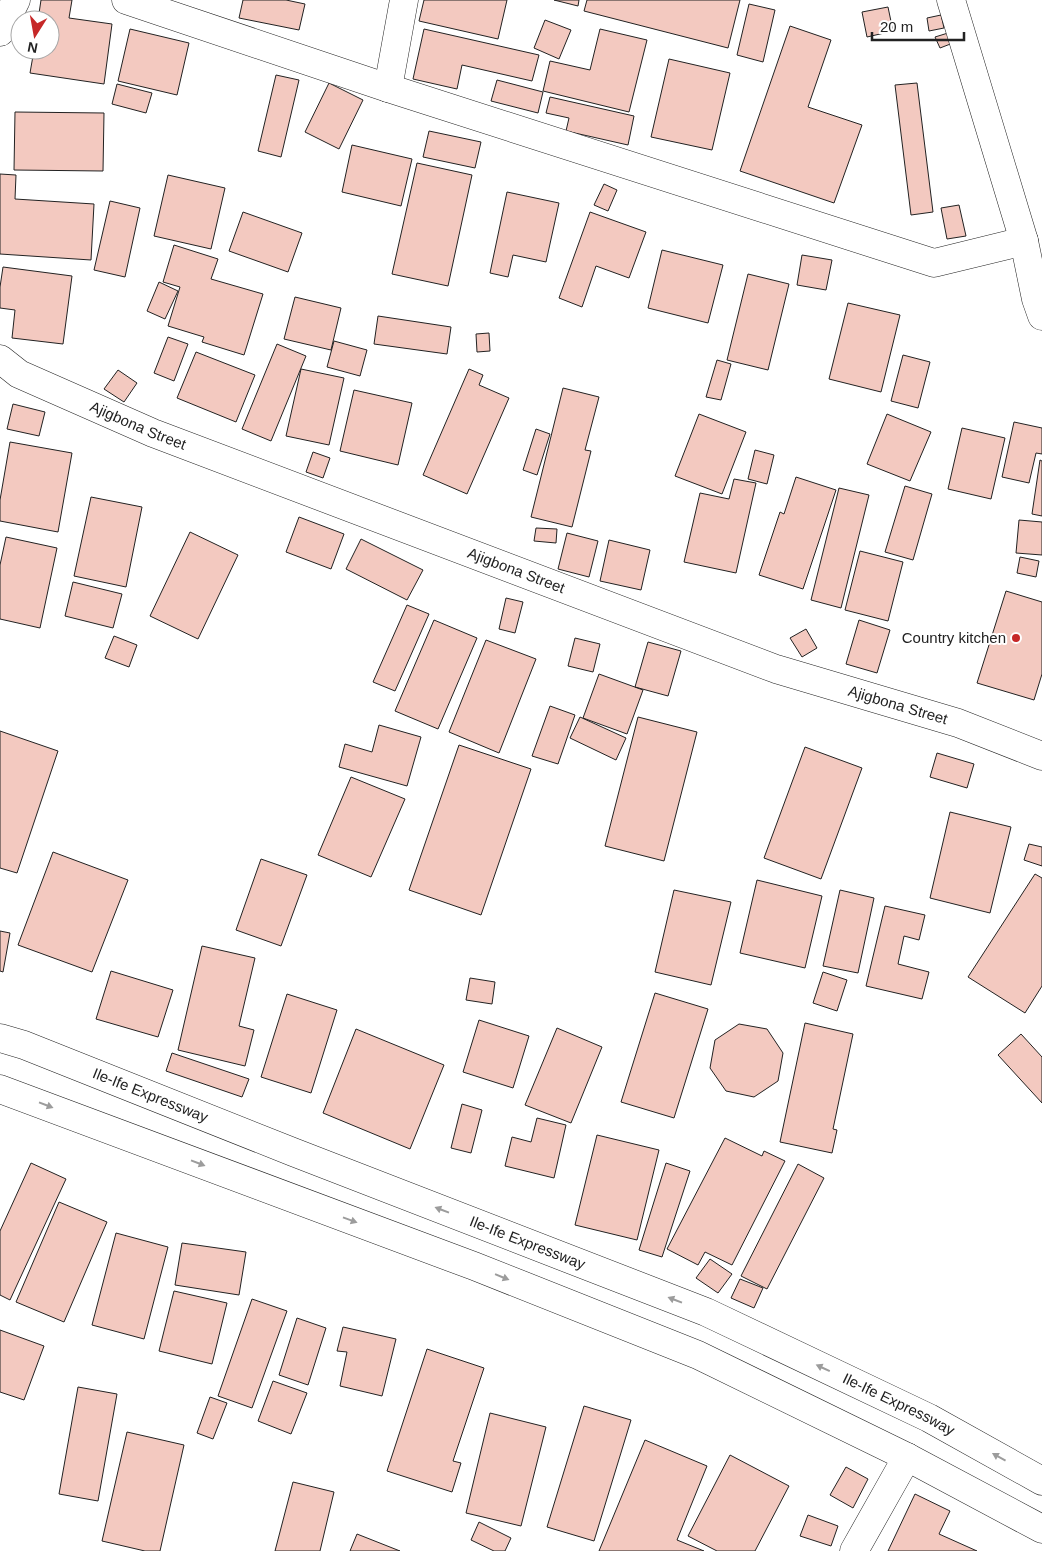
<svg xmlns="http://www.w3.org/2000/svg" width="1042" height="1551" viewBox="0 0 1042 1551" font-family="Helvetica,sans-serif">
<style>
.building{fill:#f3c9c0;stroke:#222}
.lines{fill:none;stroke-linecap:round;stroke-linejoin:round}
.minor-casing{stroke:#222;stroke-width:29}
.primary-casing{stroke:#222;stroke-width:29}
.minor{stroke:#fff;stroke-width:28}
.primary{stroke:#fff;stroke-width:28}
.oneway{fill:#9c9c9c}
.poi-dot{fill:#c62828;stroke:#fff;stroke-width:2}
.labels{text-anchor:middle;stroke-width:4;stroke-linejoin:round;paint-order:stroke}
.street-label{font-size:15px;fill:#222;stroke:#fff}
.poi-label{font-size:15px;fill:#222;stroke:#fff;text-anchor:end}
</style>
<rect width="100%" height="100%" fill="#fff"/>
<path class="building" d="M41 0H72L69 18 112 24 104 84 30 73 34 50H50V20H38Z
M243 0H286L305 4 299 30 239 18Z
M424 0H507L498 39 419 21Z
M554 0H579L578 6Z
M587 0H740L728 48 584 11Z
M749 4 775 10 763 62 737 55Z
M888 7 893 31 867 37 862 12Z
M941 15 944 28 929 31 927 18Z
M545 20 571 30 559 59 534 48Z
M790 26 831 40 808 107 862 125 834 203 740 171Z
M130 29 189 43 177 95 118 81Z
M424 29 539 55 532 81 462 65 457 89 413 79Z
M600 29 647 40 629 112 543 91 550 61 590 70Z
M948 33 953 43 940 48 935 37Z
M669 59 730 73 712 150 651 137Z
M276 75 299 80 281 157 258 151Z
M497 80 543 92 538 113 491 101Z
M329 83 363 100 339 149 305 132Z
M917 83 933 212 911 215 895 85Z
M117 84 152 93 146 113 112 104Z
M550 97 634 116 628 145 566 131 569 118 546 113Z
M15 112 104 113 103 171 14 170Z
M429 131 481 142 475 168 423 157Z
M352 145 412 159 401 206 342 192Z
M417 163 472 175 448 286 392 274Z
M0 174 16 175 15 199 94 204 91 260 0 254Z
M168 175 225 188 211 249 154 236Z
M604 184 617 190 608 211 594 205Z
M507 192 559 203 546 262 513 255 508 277 490 273Z
M110 201 140 208 125 277 94 270Z
M959 205 966 236 947 239 941 208Z
M243 212 302 233 288 272 229 251Z
M590 212 646 232 629 278 596 266 582 307 559 298Z
M174 245 218 259 211 279 263 294 244 355 202 342 204 337 168 326 180 287 163 282Z
M662 250 723 265 708 323 648 308Z
M802 255 832 260 826 290 797 285Z
M3 267 72 276 63 344 12 338 15 310 0 308V287Z
M748 274 789 284 768 370 727 360Z
M159 282 178 291 165 319 147 311Z
M295 297 341 308 331 350 284 339Z
M848 303 900 315 881 392 829 379Z
M378 316 451 327 447 354 374 344Z
M489 333 490 351 477 352 476 334Z
M168 337 188 344 174 381 154 373Z
M334 341 367 350 360 376 327 367Z
M277 344 306 356 271 441 242 429Z
M196 352 255 375 236 422 177 398Z
M903 355 930 362 918 408 891 401Z
M717 360 731 364 721 400 706 397Z
M301 369 344 378 329 445 286 436Z
M469 369 483 375 479 385 509 398 467 494 423 475Z
M118 370 137 383 124 402 104 389Z
M563 388 599 397 585 450 591 451 572 527 531 517Z
M354 390 412 403 398 465 340 451Z
M13 404 45 412 39 436 7 429Z
M699 414 746 432 722 494 675 476Z
M887 414 931 432 910 481 867 464Z
M1014 422 1042 428V454L1036 453 1029 483 1002 477Z
M962 428 1005 438 991 499 948 489Z
M536 429 550 434 537 475 523 470Z
M10 442 72 453 58 532 0 521V500Z
M755 450 774 455 767 484 748 479Z
M313 452 330 458 323 478 306 472Z
M1040 460 1042 461V516L1032 514Z
M796 477 836 490 803 589 759 575 780 512 784 514Z
M734 479 756 483 736 573 684 562 700 493 729 499Z
M905 486 932 494 913 560 885 552Z
M839 488 869 495 841 608 811 600Z
M91 497 142 507 126 587 74 576Z
M299 517 344 534 331 569 286 552Z
M1019 520 1042 522V555L1016 553Z
M536 528 557 529 556 543 534 541Z
M190 532 238 555 198 639 150 616Z
M567 533 598 541 589 577 558 569Z
M6 537 57 548 40 628 0 619V565Z
M361 539 423 570 407 600 346 569Z
M609 540 650 550 641 590 600 581Z
M860 551 903 562 888 621 845 610Z
M1020 557 1039 561 1036 577 1017 573Z
M73 582 122 594 113 628 65 616Z
M1006 591 1042 602V674L1034 700 977 683Z
M506 598 523 602 515 633 499 629Z
M407 605 429 614 395 691 373 682Z
M434 620 477 638 438 729 395 711Z
M859 620 890 630 877 673 846 664Z
M806 629 817 648 802 657 790 638Z
M114 636 137 645 129 667 105 658Z
M575 638 600 644 593 672 568 666Z
M486 640 536 659 499 753 449 732Z
M648 642 681 651 668 696 635 687Z
M599 674 643 690 627 734 583 718Z
M550 706 575 715 558 764 532 756Z
M580 717 626 738 616 760 570 738Z
M638 717 697 732 664 861 605 846Z
M379 725 421 737 407 786 339 767 345 744 372 752Z
M0 731 58 751 17 873 0 868Z
M459 745 531 769 481 915 409 890Z
M805 747 862 768 821 879 764 858Z
M937 753 974 764 967 788 930 777Z
M351 777 405 799 371 877 318 855Z
M950 812 1011 827 990 913 930 898Z
M1029 844 1042 847V866L1024 860Z
M53 852 128 880 92 972 18 945Z
M261 859 307 875 281 946 236 930Z
M1035 874 1042 878V986L1025 1013 968 977Z
M757 880 822 896 805 968 740 953Z
M674 890 731 902 711 985 655 972Z
M840 890 874 898 858 973 823 966Z
M885 906 925 915 919 940 904 936 898 964 929 972 922 999 866 986Z
M0 931 10 933 3 972 0 971Z
M202 946 255 958 239 1026 254 1030 245 1066 178 1050Z
M111 971 173 990 158 1037 96 1019Z
M823 972 847 980 837 1011 813 1003Z
M470 978 495 982 492 1004 466 1000Z
M655 993 708 1009 674 1118 621 1102Z
M287 994 337 1010 311 1093 261 1077Z
M479 1020 529 1036 513 1088 463 1072Z
M805 1023 853 1034 833 1129 837 1130 832 1153 780 1142Z
M739 1024 767 1029 783 1053 778 1081 754 1097 726 1091 710 1068 715 1040Z
M557 1028 602 1047 571 1123 525 1105Z
M356 1029 444 1065 410 1149 323 1113Z
M1021 1034 1042 1057V1103L998 1055Z
M172 1053 249 1079 242 1097 166 1071Z
M462 1104 482 1110 471 1153 451 1148Z
M537 1118 566 1125 554 1178 505 1166 512 1137 531 1142Z
M597 1135 659 1150 637 1240 575 1225Z
M725 1138 762 1156 764 1151 785 1161 732 1265 705 1252 698 1265 667 1249Z
M31 1163 66 1179 10 1300 0 1295V1231Z
M666 1163 690 1171 662 1257 639 1250Z
M798 1164 824 1178 767 1289 741 1276Z
M59 1202 107 1222 64 1322 16 1302Z
M116 1233 168 1247 144 1339 92 1325Z
M182 1243 246 1252 239 1295 175 1285Z
M710 1259 732 1274 718 1293 696 1278Z
M740 1279 763 1288 754 1308 731 1298Z
M174 1291 227 1303 212 1364 159 1351Z
M252 1299 287 1311 252 1408 218 1396Z
M297 1318 326 1328 308 1385 279 1375Z
M343 1327 396 1339 382 1396 340 1386 347 1352 337 1351Z
M0 1330 44 1346 24 1400 0 1392Z
M427 1349 484 1368 453 1461 461 1463 452 1492 387 1471Z
M273 1381 307 1393 291 1434 258 1421Z
M78 1387 117 1394 98 1501 59 1494Z
M210 1397 227 1403 213 1439 197 1433Z
M584 1406 631 1420 594 1541 547 1527Z
M490 1413 546 1427 521 1526 466 1513Z
M127 1432 184 1445 160 1551H145L102 1541Z
M645 1440 707 1466 677 1540 704 1551H599Z
M730 1455 789 1486 755 1551H717L688 1536Z
M846 1467 868 1479 853 1508 830 1495Z
M293 1482 334 1492 320 1551H275Z
M915 1494 950 1511 939 1534 977 1551H888Z
M808 1515 838 1526 831 1546 800 1536Z
M479 1522 511 1538 505 1551H494L471 1540Z
M357 1534 400 1551H350Z"/>
<g class="lines">
<g class="minor-casing">
<g id="minor">
<path d="M126 0 388 88 934 263 1024 241"/>
<path d="M0 32 16 0"/>
<path d="M388 88 404 0"/>
<path id="s1" d="M0 359 19 374 153 433 776 669 958 723 1042 756"/>
<path d="M854 1551 907 1457"/>
</g>
</g>
<g class="primary-casing">
<g id="primary">
<path d="M951 0 1024 241 1036 299 1042 316"/>
<path id="s2" d="M0 1038 24 1045 293 1152 706 1312 929 1418 1042 1481"/>
<path d="M0 1089 474 1266 698 1355 907 1457 1042 1529"/>
</g>
</g>
<use href="#minor" class="minor"/>
<use href="#primary" class="primary"/>
</g>
<defs><path id="oneway-solid" d="M-6-.8H1V-3.2L6.5 0L1 3.2V.8H-6Z" transform="scale(1.25)"/></defs>
<g class="oneway">
<use href="#oneway-solid" transform="translate(46 1105) rotate(21)"/>
<use href="#oneway-solid" transform="translate(198 1163) rotate(21)"/>
<use href="#oneway-solid" transform="translate(442 1210) rotate(-159)"/>
<use href="#oneway-solid" transform="translate(350 1220) rotate(20)"/>
<use href="#oneway-solid" transform="translate(502 1277) rotate(22)"/>
<use href="#oneway-solid" transform="translate(675 1300) rotate(-159)"/>
<use href="#oneway-solid" transform="translate(823 1368) rotate(-155)"/>
<use href="#oneway-solid" transform="translate(999 1457) rotate(-151)"/>
</g>
<circle class="poi-dot" cx="1016" cy="638" r="5"/>
<g class="labels">
<g class="street-label">
<text dy="5" stroke="none"><textPath href="#s1" startOffset="154">Ajigbona Street</textPath></text>
<text dy="5" stroke="none"><textPath href="#s1" startOffset="559">Ajigbona Street</textPath></text>
<text dy="5" stroke="none"><textPath href="#s1" startOffset="964">Ajigbona Street</textPath></text>
<text dy="5" stroke="none"><textPath href="#s2" startOffset="161">Ile-Ife Expressway</textPath></text>
<text dy="5" stroke="none"><textPath href="#s2" startOffset="566">Ile-Ife Expressway</textPath></text>
<text dy="5" stroke="none"><textPath href="#s2" startOffset="971">Ile-Ife Expressway</textPath></text>
</g>
<g class="poi-label">
<text x="1006" y="643">Country kitchen</text>
</g>
</g>
<g transform="translate(35 35) rotate(191)"><circle r="24" fill="#ffffff" stroke="#a7a7a7"/>
<path d="M0-4L9 19L0 12L-9 19Z" fill="#c62828"/>
<text y="-8" font-size="14" font-weight="bold" text-anchor="middle" fill="#222222">N</text>
</g>
<path d="M872 32v8h92v-8" fill="none" stroke="#222222" stroke-width="2.5"/>
<text x="880" y="32" font-size="15" fill="#222222" stroke="#ffffff" stroke-width="4" paint-order="stroke">20 m</text>
</svg>
